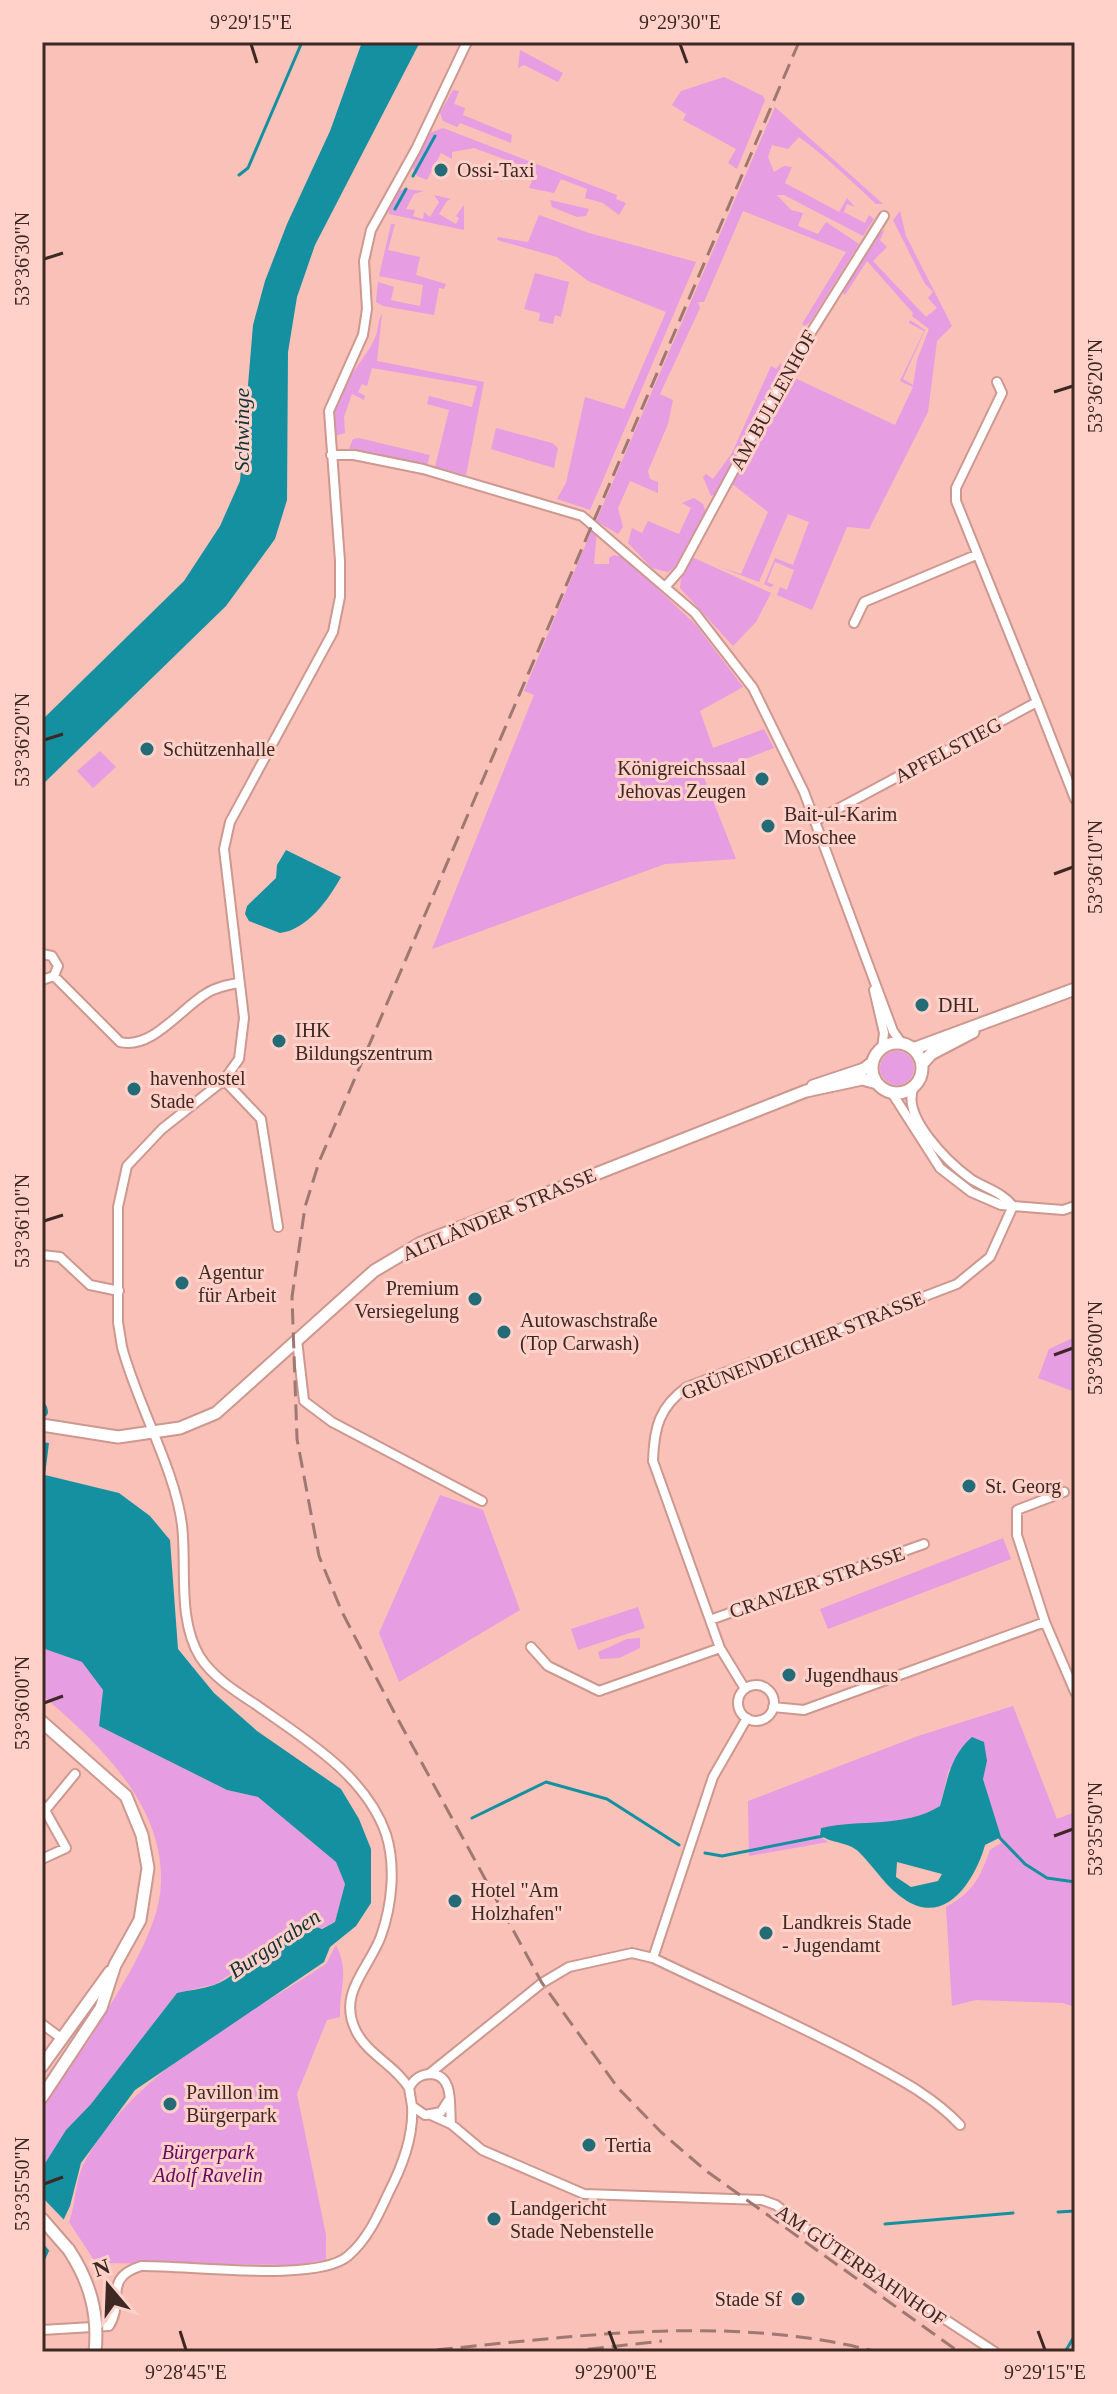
<svg xmlns="http://www.w3.org/2000/svg" width="1117" height="2394" viewBox="0 0 1117 2394" font-family="'Times New Roman',serif">
<style>
.green{fill:#e69de1}
.water{fill:#1590a0;fill-rule:evenodd}
.pier{fill:#f9c1b8}
.lines{fill:none;stroke-linecap:round;stroke-linejoin:round}
.stream{stroke:#1590a0;stroke-width:3}
.canal{stroke:#1590a0;stroke-width:10}
.minor-casing{stroke:#cd988f;stroke-width:12}
.secondary-casing{stroke:#cd988f;stroke-width:15}
.minor{stroke:#fff;stroke-width:8}
.secondary{stroke:#fff;stroke-width:11}
.rail{stroke:#9f7871;stroke-width:3;stroke-dasharray:16 8;stroke-linecap:butt}
.secondary-bridge-casing{stroke:#cd988f;stroke-width:15;stroke-linecap:butt}
.secondary-bridge{stroke:#fff;stroke-width:11}
.ticks{fill:none;stroke:#3d2824;stroke-width:3}
.poi-dot{fill:#236c77;stroke:#ffd1c9;stroke-width:3}
.labels{text-anchor:middle;stroke-width:6;stroke-linejoin:round;paint-order:stroke}
.poi-label{font-size:20px;fill:#3d2824;stroke:#ffd1c9;text-anchor:start}
.street-label{font-size:20px;fill:#3d2824;stroke:#ffd1c9}
.park-label{font-size:20px;font-style:italic;fill:#660964;stroke:#ffd1c9}
.water-label{font-size:22px;font-style:italic;fill:#123338;stroke:#ffd1c9}
.neatline{fill:none;stroke:#3d2824;stroke-width:3}
.ticks-label{font-size:20px;text-anchor:middle;fill:#3d2824}
</style>
<rect width="100%" height="100%" fill="#f9c1b8"/>
<path class="green" d="M520 50 563 73 558 82 524 65 518 68Z
M724 77 763 96 765 100 737 169 728 163 736 149 683 120 686 114 672 105 681 91Z
M453 90 459 91 454 104 465 108 463 115 512 135 511 143 460 123 457 127 443 121 440 113Z
M775 107 883 204H876C850 180 828 158 799 137L788 149 772 145 768 157 774 172 784 166 792 167 785 183 839 212 847 198 855 207 847 204 844 212 865 223 869 215 874 219 863 236 784 195H777L791 210 803 213 798 226 818 234 826 222 859 244 810 322 805 326 802 324 846 252 743 211 704 302H698L700 308 660 394 673 400 668 424 648 471 650 479 658 482V493L630 481 618 508 623 527 618 534 596 521Z
M443 128 617 195 616 199 626 203 619 215 603 203 585 198 587 189 561 179 554 193 529 188 536 171 474 148 452 152V159L441 153 427 180 417 176 412 166 430 133Z
M406 189 424 191 414 194 406 209 415 210 413 216 423 219 424 212 430 217 439 202 434 195 451 199 447 201 439 214 456 224 459 218 456 216 464 205V230L389 214 388 208 397 191Z
M550 200 589 209 586 216 577 217 552 207Z
M900 211 906 236 952 326 937 341 928 412 869 529 847 527 812 610 777 595 780 587 787 590 794 570 775 562 767 582 774 585 770 587 764 584 775 558 793 565 809 522 788 514 759 582 717 566 741 574 768 512 731 483 789 379H797L895 425 913 387 900 381 924 331 909 323 910 320 925 330 903 379 913 385 917 360 929 329 912 316 913 313 867 261 845 295 842 291 872 241 885 229 880 240 887 247 873 261 926 317 937 308 928 298 933 292 925 284 893 220Z
M539 215 589 233 696 262 590 510 557 499 566 483 585 397 624 409 666 312 588 281 557 257 497 240 498 237 528 242Z
M391 224H395L388 250 420 257 416 275 446 284 444 289 439 288 434 315 383 306 376 302 378 282 394 287 391 300 395 301 420 306 423 285 379 276Z
M535 273 569 282 561 317 555 315 553 324 539 321 540 313 524 309Z
M382 314 377 361 484 382 466 475 435 467 449 410 427 404 429 396 472 407 477 386 372 368 367 386 362 384 358 392 365 396 364 400 352 394 344 417 345 433 335 436C322 397 361 369 375 338 379 330 377 321 382 314Z
M781 363 783 369 716 494 711 496 703 477 706 474 713 479 732 453 771 366 776 369Z
M496 428 552 443 558 448 554 468 491 449Z
M359 438 430 455 427 465 349 449 353 439Z
M694 498 703 504 706 513 678 565 668 572 652 568 628 543 632 528 642 533 648 521 679 534 691 508 682 503Z
M593 527 597 530 594 564H609V558L614 555 624 557 696 625 743 687 700 711 713 748 764 729 774 748 703 775 736 859 665 864 432 949 534 695 524 691Z
M692 557 771 593 756 622 733 646 680 588 681 578Z
M100 751 116 767 93 788 77 771Z
M880 1068a17 17 0 1 1 34 0a17 17 0 1 1-34 0Z
M1075 1337V1392L1038 1378 1049 1349Z
M440 1495 483 1510 520 1610 399 1682 379 1633Z
M1003 1538 1011 1559 828 1629 820 1609Z
M638 1607 645 1628 578 1650 571 1629Z
M640 1638V1648L619 1658 600 1659 598 1652 627 1639Z
M42 1648 82 1662 103 1690 99 1726 227 1790 258 1797 336 1862 345 1884 335 1922 253 1959 216 1984 177 1993 91 2104 66 2130 42 2168C42 2150 37 2125 42 2107 46 2092 80 2055 91 2037 115 1996 160 1932 161 1883 164 1804 97 1742 42 1695Z
M1013 1706 1057 1819 1075 1812V2007L1063 2003 976 2000 952 2006 946 1907C973 1892 980 1878 990 1850L1001 1843 983 1778 987 1761 949 1769 940 1806C906 1827 861 1821 821 1828L819 1836 828 1842 749 1856 748 1801 918 1736Z
M336 1945C350 1973 339 1988 340 2017L327 2020 297 2094 326 2235V2260L296 2265 96 2263 69 2222C76 2204 75 2180 84 2163 135 2070 241 2020 326 1964Z"/>
<path class="water" d="M362 42H420L315 245 297 297 288 352 287 500 275 539 226 606 42 785V720L184 581 220 526 240 481 253 325 265 281 287 224 330 131Z
M286 850 341 877C329 899 307 930 280 933L249 921 245 914 247 906 276 878 277 865Z
M42 1442 49 1443 45 1475 119 1493 150 1516 170 1540 178 1649 214 1693 257 1731 341 1789 359 1819 371 1849V1903L356 1926 330 1947 324 1962 135 2090 81 2163 70 2206 42 2266V2168L66 2130 91 2104 177 1993C189 1990 203 1989 214 1985 252 1971 279 1913 322 1929L335 1922 345 1884 336 1862 258 1797 227 1790 99 1726 103 1690 82 1662 42 1648Z
M972 1737 984 1742 987 1761 983 1779 1001 1837 985 1845C976 1877 948 1926 907 1901 887 1889 875 1868 859 1852 847 1841 832 1844 820 1835L821 1828C861 1819 904 1828 940 1806 948 1779 950 1756 972 1737ZM897 1862 942 1874 938 1881 911 1887 896 1877Z"/>
<path class="pier" d="M42 2197 67 2223 52 2254 42 2242Z"/>
<g class="lines">
<path class="stream" d="M239 175 248 168 302 42
M413 176 435 136
M395 209 406 189
M472 1818 546 1782 607 1799 679 1845
M999 1837 1025 1864 1047 1878 1075 1882
M705 1853 722 1856 823 1836
M1058 2212 1075 2211
M885 2224 1013 2213
M1065 2352 1075 2335"/>
<path class="canal" d="M42 1408 43 1412"/>
<g class="minor-casing">
<path id="minor" d="M331 455H354L423 469 582 516 695 613 753 688 804 792 893 1031 902 1044
M666 586 680 570 790 366 884 216
M854 623 864 602 976 555
M1037 702 1075 799
M817 820 1037 702 956 501V488L1002 393 997 382
M42 954 52 956 58 966 54 976 42 980
M54 976 120 1042C152 1050 181 1008 207 993 216 987 227 985 238 983
M874 990 884 1033 882 1049
M224 1080 261 1119 278 1227
M914 1087C900 1116 949 1163 971 1179 985 1188 1002 1192 1013 1206
M892 1093 940 1168 971 1192 1001 1205 1063 1210 1075 1206
M42 1255 60 1257 90 1285 119 1291
M297 1340 304 1401 332 1422 482 1501
M710 1620 924 1544
M1045 1622 1017 1535V1510L1064 1492
M531 1647 548 1666 599 1691 720 1648
M738 1703a18 18 0 1 1 36 0a18 18 0 1 1-36 0Z
M745 1689 720 1648 653 1461C654 1428 659 1407 687 1387L957 1284 990 1257 1013 1206
M773 1707 804 1710 1045 1622 1075 1692
M42 1805 66 1848 42 1859
M43 1813 75 1774
M653 1958 713 1777 747 1718
M42 2024 61 2038
M429 2074 542 1983 569 1967 632 1953 653 1958C720 1990 788 2020 853 2054 891 2075 930 2093 960 2125
M409 2088C395 2065 368 2055 356 2031 337 1993 369 1969 381 1936 392 1905 396 1866 386 1834 365 1774 304 1739 255 1704 235 1691 213 1677 200 1657 177 1619 187 1567 182 1525 175 1469 137 1404 122 1347L118 1322V1207L127 1166 162 1129 224 1080 239 1059 244 1018 224 849 230 822 333 632 340 597V561L329 411 363 335 367 309 364 261 371 230 416 149 467 42
M448 2101 441 2112 425 2115 412 2106 409 2088C414 2079 420 2074 431 2074 455 2075 449 2108 451 2124
M431 2115 451 2124 482 2150 584 2194 762 2200 776 2205 799 2224 995 2352
M42 2330 109 2326C125 2302 102 2278 141 2266 187 2265 317 2283 348 2256 367 2240 378 2216 388 2194 402 2167 414 2137 412 2106"/>
</g>
<g class="secondary-casing">
<path id="secondary" d="M872 1068a25 25 0 1 1 50 0a25 25 0 1 1-50 0Z
M913 1049 1075 989
M922 1064 931 1054 973 1032
M813 1086 864 1069 873 1062
M42 1425 118 1437 180 1428 216 1413 374 1271 421 1243 806 1091 862 1079 877 1083
M42 1722 126 1796 142 1835 148 1868 140 1920 115 1965 101 2008 42 2097
M42 2066 110 1972
M42 2219 69 2250"/>
</g>
<use href="#minor" class="minor"/>
<use href="#secondary" class="secondary"/>
<path class="rail" d="M799 42 319 1162 305 1207 292 1297 297 1439 319 1556 342 1612 394 1712 542 1983 618 2088 661 2132 705 2170 959 2352
M413 2352C567 2338 725 2312 878 2352
M564 2352 662 2341"/>
<g class="secondary-bridge-casing">
<path id="secondary-bridge" d="M69 2250C90 2282 99 2314 95 2352"/>
</g>
<use href="#secondary-bridge" class="secondary-bridge"/>
</g>
<path class="ticks" d="M251 44 257 63M680 44 687 63M44 259 63 253M1054 392 1073 386M44 740 63 734M1054 874 1073 867M44 1221 63 1215M1054 1355 1073 1348M44 1703 63 1696M1054 1836 1073 1829M44 2184 63 2177M180 2331 186 2350M609 2331 616 2350M1038 2331 1045 2350"/>
<g class="poi-dot">
<circle cx="441" cy="170" r="8"/>
<circle cx="147" cy="749" r="8"/>
<circle cx="762" cy="779" r="8"/>
<circle cx="768" cy="826" r="8"/>
<circle cx="922" cy="1005" r="8"/>
<circle cx="279" cy="1041" r="8"/>
<circle cx="134" cy="1089" r="8"/>
<circle cx="182" cy="1283" r="8"/>
<circle cx="475" cy="1299" r="8"/>
<circle cx="504" cy="1332" r="8"/>
<circle cx="969" cy="1486" r="8"/>
<circle cx="789" cy="1675" r="8"/>
<circle cx="455" cy="1901" r="8"/>
<circle cx="766" cy="1933" r="8"/>
<circle cx="170" cy="2104" r="8"/>
<circle cx="589" cy="2145" r="8"/>
<circle cx="494" cy="2219" r="8"/>
<circle cx="798" cy="2299" r="8"/>
</g>
<g class="labels">
<g class="poi-label">
<text x="457" y="177">Ossi-Taxi</text>
<text x="163" y="756">Schützenhalle</text>
<text x="746" y="775" text-anchor="end">Königreichssaal<tspan x="746" dy="23">Jehovas Zeugen</tspan></text>
<text x="784" y="821">Bait-ul-Karim<tspan x="784" dy="23">Moschee</tspan></text>
<text x="938" y="1012">DHL</text>
<text x="295" y="1037">IHK<tspan x="295" dy="23">Bildungszentrum</tspan></text>
<text x="150" y="1085">havenhostel<tspan x="150" dy="23">Stade</tspan></text>
<text x="198" y="1279">Agentur<tspan x="198" dy="23">für Arbeit</tspan></text>
<text x="459" y="1295" text-anchor="end">Premium<tspan x="459" dy="23">Versiegelung</tspan></text>
<text x="520" y="1327">Autowaschstraße<tspan x="520" dy="23">(Top Carwash)</tspan></text>
<text x="985" y="1493">St. Georg</text>
<text x="805" y="1682">Jugendhaus</text>
<text x="471" y="1897">Hotel "Am<tspan x="471" dy="23">Holzhafen"</tspan></text>
<text x="782" y="1929">Landkreis Stade<tspan x="782" dy="23">- Jugendamt</tspan></text>
<text x="186" y="2099">Pavillon im<tspan x="186" dy="23">Bürgerpark</tspan></text>
<text x="605" y="2152">Tertia</text>
<text x="510" y="2215">Landgericht<tspan x="510" dy="23">Stade Nebenstelle</tspan></text>
<text x="782" y="2306" text-anchor="end">Stade Sf</text>
</g>
<g class="street-label">
<text transform="translate(773 400) rotate(-61)" y="7">AM BULLENHOF</text>
<text transform="translate(948 750) rotate(-28)" y="7">APFELSTIEG</text>
<text transform="translate(499 1214) rotate(-23)" y="7">ALTLÄNDER STRASSE</text>
<text transform="translate(803 1345) rotate(-22)" y="7">GRÜNENDEICHER STRASSE</text>
<text transform="translate(817 1582) rotate(-19)" y="7">CRANZER STRASSE</text>
<text transform="translate(861 2265) rotate(34)" y="7">AM GÜTERBAHNHOF</text>
</g>
<g class="park-label">
<text x="208" y="2159">Bürgerpark<tspan x="208" dy="23">Adolf Ravelin</tspan></text>
</g>
<g class="water-label">
<text transform="translate(241 430) rotate(-90)" y="8">Schwinge</text>
<text transform="translate(274 1943) rotate(-34)" y="8">Burggraben</text>
</g>
</g>
<rect width="1117" height="2394" fill="none" stroke="#ffd1c9" stroke-width="88"/>
<g transform="translate(108 2286) rotate(341)" stroke="#ffd1c9" stroke-width="6" paint-order="stroke">
<path d="M0-6L14 30L0 20L-14 30Z" fill="#3d2824"/>
<text y="-12" font-size="22" font-weight="bold" text-anchor="middle" fill="#3d2824">N</text>
</g>
<rect x="44" y="44" width="1029" height="2306" class="neatline"/>
<g class="ticks-label">
<text x="251" y="29">9°29'15"E</text>
<text x="680" y="29">9°29'30"E</text>
<text transform="translate(22 259) rotate(-90)" y="7">53°36'30"N</text>
<text transform="translate(1095 386) rotate(-90)" y="7">53°36'20"N</text>
<text transform="translate(22 740) rotate(-90)" y="7">53°36'20"N</text>
<text transform="translate(1095 867) rotate(-90)" y="7">53°36'10"N</text>
<text transform="translate(22 1221) rotate(-90)" y="7">53°36'10"N</text>
<text transform="translate(1095 1348) rotate(-90)" y="7">53°36'00"N</text>
<text transform="translate(22 1703) rotate(-90)" y="7">53°36'00"N</text>
<text transform="translate(1095 1829) rotate(-90)" y="7">53°35'50"N</text>
<text transform="translate(22 2184) rotate(-90)" y="7">53°35'50"N</text>
<text x="186" y="2379">9°28'45"E</text>
<text x="616" y="2379">9°29'00"E</text>
<text x="1045" y="2379">9°29'15"E</text>
</g>
</svg>
